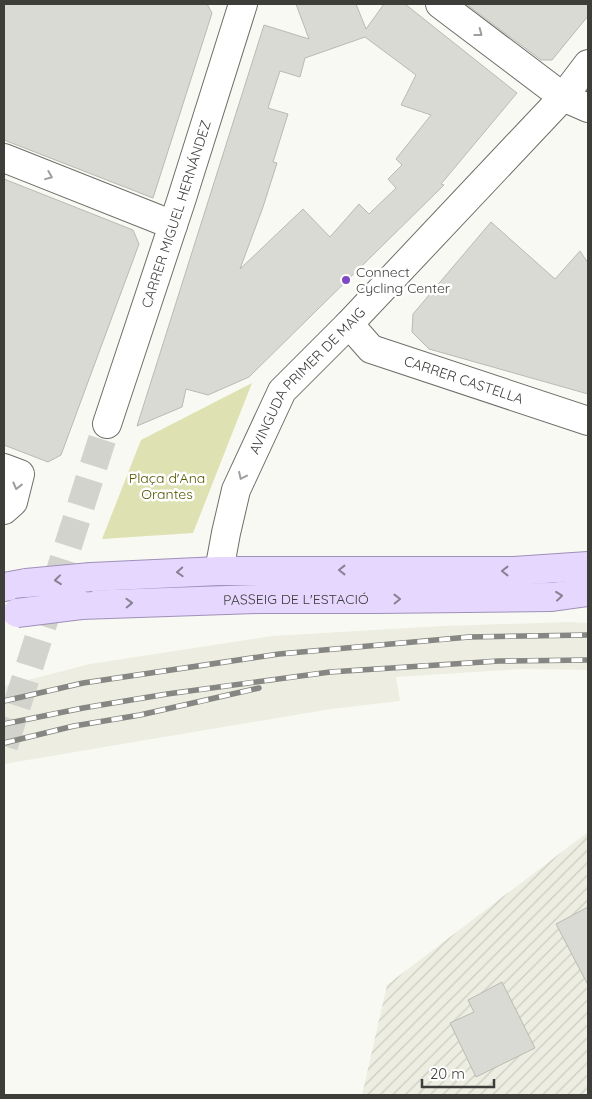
<svg xmlns="http://www.w3.org/2000/svg" width="592" height="1099" viewBox="0 0 592 1099" font-family="Quicksand,sans-serif">
  <style>
    .built { fill: #edeee1 }
    .industrial { fill: url(#industrial-furrows) }
    .park { fill: #dee2b2 }
    .building { fill: #dadad4; stroke: #b9bab4; fill-rule: evenodd }
    .lines { fill: none; stroke-linecap: round; stroke-linejoin: round }
    .minor-tunnel { stroke: #d3d3ce; stroke-width: 28; stroke-dasharray: 28 14; stroke-linecap: butt }
    .minor-casing { stroke: #6e6f69; stroke-width: 30 }
    .major-casing { stroke: #9e90b9; stroke-width: 30 }
    .minor { stroke: #fff; stroke-width: 28 }
    .major { stroke: #e5d7fe; stroke-width: 28 }
    .rail-casing { stroke: #868682; stroke-width: 5.5 }
    .rail { stroke: #fff; stroke-width: 4; stroke-dasharray: 11; stroke-linecap: butt }
    .major-bridge-casing { stroke: #9e90b9; stroke-width: 30; stroke-linecap: butt }
    .major-bridge { stroke: #e5d7fe; stroke-width: 28 }
    .oneway { stroke: #9e9e9c }
    .oneway2 { stroke: #898292 }
    .poi-dot { fill: #7c4ac2; stroke: #fff; stroke-width: 2 }
    .labels { text-anchor: middle; stroke-width: 5; stroke-linejoin: round; paint-order: stroke }
    .street-label { font-size: 14px; fill: #3d3d3a; stroke: #fff }
    .poi-label { font-size: 14px; fill: #3d3d3a; stroke: #fff; text-anchor: start }
    .park-label { font-size: 14px; fill: #555701; stroke: #fff }
  </style>
  <defs>
    <pattern id="industrial-furrows" width="10" height="10" patternUnits="userSpaceOnUse" patternTransform="scale(1.25)"><rect width="10" height="10" fill="#edeee1"/><path d="M-1 1l2-2M0 10L10 0M9 11l2-2" fill="none" stroke="#cccdc2"/></pattern>
  </defs>
  <rect width="100%" height="100%" fill="#f9f9f3"/>
  <path class="built" d="M569,622L588,623V670L520,669L396,677L400,701L331,709L4,764V686L90,664L272,636L442,626Z"/>
  <path class="industrial" d="M588,832V1095H362L387,985Z"/>
  <path class="park" d="M252,383L193,533L102,539L141,440Z"/>
  <path class="building" d="M4,4H207L212,13L153,198L4,140Z
    M296,4H356L366,29L384,4H405L517,93L441,184L444,185L249,377L208,395L186,389L182,407L137,426L264,25L309,39ZM365,37L416,75L401,105L431,115L396,159L402,165L388,179L396,188L369,214L359,204L330,237L303,209L240,269L263,207L277,163L273,162L288,114L268,108L280,71L300,77L305,58Z
    M466,4H588V16L552,60H541Z
    M4,179L133,230L139,244L61,455L48,462L4,445Z
    M491,222L555,279L580,251L588,263V394L429,349L412,332L413,314Z
    M588,907V985L556,924Z
    M502,982L535,1048L476,1077L450,1023L474,1012L468,1000Z"/>
  <g class="lines">
    <path class="minor-tunnel" d="M4,746L107,424"/>
    <defs>
      <g id="minor">
        <path d="M440,4L563,97L588,108"/>
        <path d="M4,158L173,225"/>
        <path id="s1" d="M349,324L371,349L588,421"/>
        <path id="s2" d="M107,424L181,201L243,4"/>
        <path d="M4,468L20,474L13,502L4,510"/>
        <path id="s3" d="M219,571L226,533L236,490L282,391L349,324L563,97L588,64"/>
      </g>
      <g id="major">
        <path d="M91,577L219,571H514L588,566"/>
        <path d="M4,587L26,583"/>
        <path id="s4" d="M81,605L258,599H377L552,597L588,592"/>
      </g>
    </defs>
    <use href="#minor" class="minor-casing"/>
    <use href="#major" class="major-casing"/>
    <use href="#minor" class="minor"/>
    <use href="#major" class="major"/>
    <defs>
      <path id="rail" d="M4,701L83,683L279,654L469,637L588,635
        M4,724L83,708L167,694L330,672L499,661L588,660
        M4,743L74,726L140,715L259,688"/>
    </defs>
    <use href="#rail" class="rail-casing"/>
    <use href="#rail" class="rail"/>
    <defs>
      <path id="major-bridge" d="M26,583L91,577
        M17,613L81,605"/>
    </defs>
    <use href="#major-bridge" class="major-bridge-casing"/>
    <use href="#major-bridge" class="major-bridge"/>
  </g>
  <defs><path id="oneway-chevron" d="M-2-3.5L2.5 0L-2 3.5" fill="none" stroke-width="1.6" stroke-linecap="round" stroke-linejoin="round" transform="scale(1.25)"/></defs>
  <g class="oneway">
    <use href="#oneway-chevron" transform="translate(479 33) rotate(37)"/>
    <use href="#oneway-chevron" transform="translate(49 176) rotate(22)"/>
    <use href="#oneway-chevron" transform="translate(242 476) rotate(115)"/>
    <use href="#oneway-chevron" transform="translate(17 486) rotate(104)"/>
  </g>
  <g class="oneway2">
    <use href="#oneway-chevron" transform="translate(342 570) rotate(180)"/>
    <use href="#oneway-chevron" transform="translate(505 571) rotate(-180)"/>
    <use href="#oneway-chevron" transform="translate(180 572) rotate(177)"/>
    <use href="#oneway-chevron" transform="translate(58 580) rotate(174)"/>
    <use href="#oneway-chevron" transform="translate(559 596) rotate(-6)"/>
    <use href="#oneway-chevron" transform="translate(397 599) rotate(-1)"/>
    <use href="#oneway-chevron" transform="translate(129 603) rotate(-2)"/>
  </g>
  <circle class="poi-dot" cx="346" cy="280" r="5"/>
  <g class="labels">
    <g class="street-label">
      <text dy="5" stroke="none"><textPath href="#s2" startOffset="221">CARRER MIGUEL HERNÁNDEZ</textPath></text>
      <text dy="5" stroke="none"><textPath href="#s1" startOffset="131">CARRER CASTELLA</textPath></text>
      <text dy="5" stroke="none"><textPath href="#s3" startOffset="215">AVINGUDA PRIMER DE MAIG</textPath></text>
      <text dy="5" stroke="none"><textPath href="#s4" startOffset="215">PASSEIG DE L'ESTACIÓ</textPath></text>
    </g>
    <g class="poi-label">
      <text x="356" y="277">Connect<tspan x="356" dy="16">Cycling Center</tspan></text>
    </g>
    <g class="park-label">
      <text x="167" y="483">Plaça d'Ana<tspan x="167" dy="16">Orantes</tspan></text>
    </g>
  </g>
  <rect width="592" height="1099" fill="none" stroke="#3d3d3a" stroke-width="10"/>
  <path d="M422 1079v8h72v-8" fill="none" stroke="#3d3d3a" stroke-width="2.5"/>
  <text x="430" y="1079" font-size="15" fill="#3d3d3a" stroke="#ffffff" stroke-width="4" paint-order="stroke">20 m</text>
</svg>
